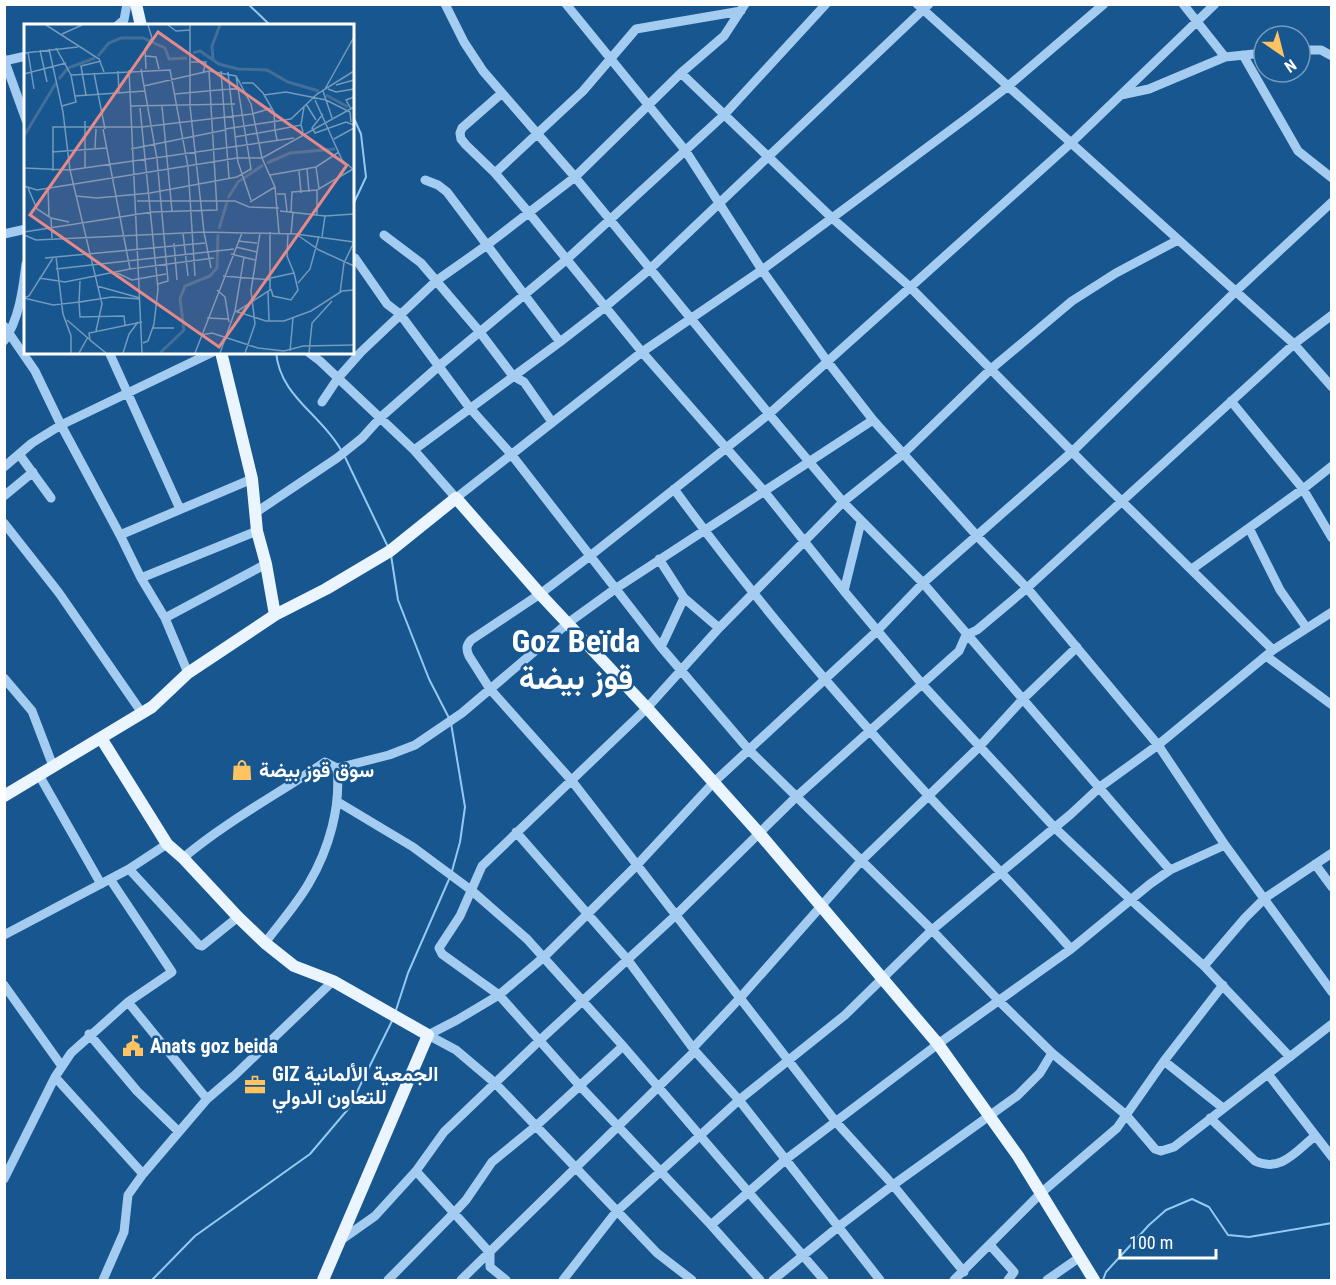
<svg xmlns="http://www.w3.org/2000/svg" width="1336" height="1285" viewBox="0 0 1336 1285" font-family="'Roboto Condensed',Vazirmatn,sans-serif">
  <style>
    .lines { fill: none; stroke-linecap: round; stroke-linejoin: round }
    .stream { stroke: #95c9f2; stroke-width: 2 }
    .minor { stroke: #a3ccf0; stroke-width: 9 }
    .major { stroke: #ebf5ff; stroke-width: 12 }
    .labels { text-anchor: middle; stroke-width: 5; stroke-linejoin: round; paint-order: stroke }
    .poi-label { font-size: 20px; font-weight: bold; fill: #fff; stroke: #17568f; text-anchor: start }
    .town-label { font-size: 32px; font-weight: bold; fill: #fff; stroke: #17568f }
    .inset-river { fill: none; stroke: #426f98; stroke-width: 3 }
    .inset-road { fill: none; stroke: #749abc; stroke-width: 1.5 }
    .view { fill: #e88989; fill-opacity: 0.15; stroke: #e88989; stroke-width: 3 }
    .inset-edge { fill: none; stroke: #fff; stroke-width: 3 }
  </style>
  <rect width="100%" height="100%" fill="#17568f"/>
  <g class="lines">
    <path class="stream" d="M248,4L271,26
      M352,114L361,134L366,177L352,207
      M276,352C280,397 321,414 341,450
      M344,455L388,547
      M391,555L398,600L429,679L449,718
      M451,723L465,807L460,842L452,871
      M396,1010L408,973L450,877
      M152,1280L195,1236L310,1154L349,1108L392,1021
      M1103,1280L1106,1272L1149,1225L1166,1210L1192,1199L1209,1207L1228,1235L1249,1237L1332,1223"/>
    <path class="minor" d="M445,4L464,42L483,71L575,177L769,414L843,502L923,583L1170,870
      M566,4L685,150L762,270L827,361L873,420L978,537L1027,588L1158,745L1225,845L1332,992
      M917,4L1294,344L1332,387
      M1183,4L1225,57L1264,53
      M117,26L124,20L127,4
      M1300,50H1321L1332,56
      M1243,55L1298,151L1332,178
      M4,59L26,120
      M4,61L26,56
      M681,73L724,36L745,4
      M502,93L462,128L460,133L461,139L466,145L495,173L529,213L642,352L764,491L844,591L922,684L1055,828L1131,900L1204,966L1290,1057
      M1121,95L1149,89L1225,57
      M495,173L583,91L636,29L741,11
      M425,180L438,185L447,192L560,342
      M4,234L26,229
      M384,235L421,263L479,331L513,376L524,382L552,422
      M355,258L387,304L400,314L469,407L511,454L661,647L749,750L932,930L1000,1002L1052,1053L1126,1115L1155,1149L1161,1151L1174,1147L1332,1024
      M4,326L35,371L61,425L120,535L141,578L165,618L188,673
      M4,341C19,320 23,289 26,264
      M109,352L180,509
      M308,352L320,361L414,450L456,498L642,352L762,270L968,117L1007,87L1104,4
      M1231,401L1303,489L1332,538
      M322,402L338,378L361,352L436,281L487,245L575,177L681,73L832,218L909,286L1091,471L1273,650
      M414,450L560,342L605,307L650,269L929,4
      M19,454L51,498
      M4,467L32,443L61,425L213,352
      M674,489C751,595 837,696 926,793C974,845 1024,895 1071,949
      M4,496L33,472
      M255,513L337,458L362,438L381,417L439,366L566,260L724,115L826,4
      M4,523L59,593L142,713
      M1249,528L1280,590L1306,627
      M120,535L252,479
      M659,559L684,598L719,628
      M1192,569L1303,489L1332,466
      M141,578L257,531
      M844,591L861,522
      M165,618L266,564
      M661,647L684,598
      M1266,656L1332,705
      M4,678L32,711L53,766
      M39,775L101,884
      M338,802L413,847L471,890L527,939L623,1046L824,1280
      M516,832L627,959L695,1051L739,1100L880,1280
      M183,858C227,821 278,794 325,762L337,768L389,755L415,745L462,713L568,623L615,589L873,420
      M1315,864L1332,887
      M129,869L199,945L202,946L238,917
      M4,935L129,869L167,844
      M265,943C280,923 297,904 309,883C329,849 341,807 337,768
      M1204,966L1245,918L1265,898L1332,853
      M4,985L61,1065
      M128,1002L207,1099
      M89,1034L137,1091L179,1132
      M428,1035L457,1020L499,995L544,957L637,865L713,783L877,631L923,583L1073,451L1235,292L1332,202
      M428,1035L456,1050L495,1083L657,1253L692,1280
      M693,1048L740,998L861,861L979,747L1023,699L1077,647
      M1164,1061L1223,1108
      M1268,1074L1332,1157
      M55,1077L143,1174
      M1210,1118L1255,1161C1281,1173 1296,1151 1315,1136
      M416,1171L454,1213L466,1200L492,1162L536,1126L623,1046
      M4,1179L55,1077L71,1053L128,1002L172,972L110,879
      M711,1225L785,1160L938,1044L1071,949L1150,884L1170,870L1225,845
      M341,1240L375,1216L416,1171L444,1132L539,1041L676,915L796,797L959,651L966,635L977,630L1027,588L1294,344L1332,315
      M990,1245L1014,1272L1008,1280
      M964,1272L893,1185L836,1122L572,781L490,689L469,656C466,649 466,646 471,640L540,594L590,556L769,414L1071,143L1215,4
      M103,1280L124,1232L128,1195L143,1174L207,1099L235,1075L333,981
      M388,1280L454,1213L490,1253V1267L506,1280
      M461,1280L695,1051
      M563,1280L616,1212L739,1100L845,1015L932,930L1071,814L1100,787L1158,745L1273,650L1332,612
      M760,1280L711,1225L580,1086L499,995L442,954L439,948L460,916L482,866L647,708L719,628L843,502L903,454L991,369L1072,301L1116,273L1178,240
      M773,1280L838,1227L893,1185L1017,1096L1040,1073L1052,1053
      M954,1280L1041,1193L1117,1128L1164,1061L1223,985
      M1047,1280L1080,1257"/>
    <path class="major" d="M136,4L141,26
      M221,352L252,479L257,531L266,564L275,615
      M101,738L167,844L183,858L238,917L265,943L294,966L333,981L428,1035L323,1280
      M4,796L152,707L188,673L275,615L326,589L390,551L456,498L540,594L647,708L759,833L938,1044L1018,1156L1094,1280"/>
  </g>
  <defs>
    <symbol id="shop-bare" viewBox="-9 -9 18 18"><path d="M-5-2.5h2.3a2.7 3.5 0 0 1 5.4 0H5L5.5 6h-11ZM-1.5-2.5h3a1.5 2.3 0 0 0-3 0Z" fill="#ffc361" stroke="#17568f" stroke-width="2.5" paint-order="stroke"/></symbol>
    <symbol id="civic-bare" viewBox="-9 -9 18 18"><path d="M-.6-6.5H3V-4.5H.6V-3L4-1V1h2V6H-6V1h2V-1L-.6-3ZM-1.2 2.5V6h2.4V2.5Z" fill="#ffc361" stroke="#17568f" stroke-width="2.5" paint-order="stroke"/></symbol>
    <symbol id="office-bare" viewBox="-9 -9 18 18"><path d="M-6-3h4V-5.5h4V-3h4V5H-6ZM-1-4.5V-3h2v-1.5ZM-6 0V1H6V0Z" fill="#ffc361" stroke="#17568f" stroke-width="2.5" paint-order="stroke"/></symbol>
  </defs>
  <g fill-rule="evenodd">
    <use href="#shop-bare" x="227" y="755" width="30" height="30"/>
    <use href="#civic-bare" x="118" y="1031" width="30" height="30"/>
    <use href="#office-bare" x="240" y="1070" width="30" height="30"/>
  </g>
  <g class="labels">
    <g class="poi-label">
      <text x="259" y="777">سوق قوز بيضة</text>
      <text x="150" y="1053">Anats goz beida</text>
      <text x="272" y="1081">GIZ الجمعية الألمانية<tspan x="272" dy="23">للتعاون الدولي</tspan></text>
    </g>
    <g class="town-label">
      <text x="576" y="652">Goz Beïda<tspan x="576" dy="37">قوز بيضة</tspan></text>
    </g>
  </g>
  <g transform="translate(24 24)">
    <rect width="330" height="330" fill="#17568f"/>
    <path class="inset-river" d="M169,29L176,27L195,40L214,45L243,46L264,58L295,67M74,32L85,19L97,14H119L141,24L145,35L163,34M189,35L188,22L196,1M35,55L44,44L71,34M302,71L324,83M0,112L32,59M243,139L266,129L311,125M204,174L214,158L239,141M195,205L203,178M136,329L160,306L156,275L161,262L186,252L193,244L194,210"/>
    <path class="inset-road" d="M22,1L75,35L80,48M144,1L152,7L166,6M166,1V82L180,208L272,210L330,218M38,10L58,1M32,24L47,51L52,78L38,82M25,25L39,88L46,146L78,280L72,307M16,26L23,58M4,28L10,65M0,29L54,23M122,32L132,33L135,45M167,38H182L179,49M117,45L133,135L144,257L134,260M122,45L121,25L128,14L124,1M105,46L118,329M94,47L95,70M197,47L205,154M204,48L214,138L227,176M70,49L81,105M0,50L42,39M47,51L146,46L164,143L171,252M218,59H229L239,69L250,88L251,106L277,101L279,108M312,61L330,56M301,65L330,13M304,65L312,68L330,65M299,67L308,94M151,70L216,64M62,71L57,42L77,37M240,71L262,68L302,76L326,88L327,98M51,72L121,67M291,76L318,136L330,146M282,80L292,96M106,82L211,80M138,82L148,187M116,84L134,265L130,300L124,317L119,319M327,85L322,76L330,73M299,90L288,104L291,109L322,98L330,101M277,101L280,83M79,105L106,245L190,234M201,105L267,95L293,70L330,47M211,113L251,106L253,116M310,115L330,104M71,124L72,105M107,125L201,106M28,128L83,124M292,143L295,165M0,144L46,146L270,114M61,144V97M283,145L285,168M29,147V103H118L228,90L248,84M275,147L277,169M246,151L292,143L315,128M0,162L13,166L213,134H238L227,80L212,52L185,47L120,62M24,163L25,192M4,164L13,185L27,194L28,214M293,166V191M253,170H261L263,187M52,172L73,174L126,169L213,153L227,145L212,52M113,177H211L225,183L255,184M226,178L251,163M256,187L301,192L298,213M267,188L268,168L293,166L329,145M301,192L330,190M27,194L45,198M0,208L128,188L193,186L185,47M159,209L164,252M255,209L251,163L238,134L330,83M267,210L269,188M272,210L295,226L330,242M0,211L12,216L180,208L187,244M214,217L233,219M150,219L153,256M212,223L233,228M207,230L231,236M32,233L39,290L47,312V329M21,234L181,219M32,245L210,225M91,248L108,256L142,250M199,252L247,256M15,254L41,258L106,245M247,254L270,249L263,232L264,209M56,257L55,278L88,273L116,275M274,259L286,245L295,212M73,262L116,274M247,265L249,272L267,276L274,266L270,249M193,266L201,273L205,298M244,268L245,297M316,269L320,239L330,218M0,274L29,281L55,278L56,293L100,292L101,301M0,274L5,272L29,234M211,287L242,297H260L287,287L318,267L330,266M212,288L246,266V208M183,294L204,295M43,296L65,315M129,304H150M177,311L188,309L234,324L260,327L279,322L330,321M266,327L269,294M55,329L64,313M82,329L66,316L65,309L118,298M99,329L105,310L114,298M171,329L218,209M196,329L211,287L220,233M221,329L231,300L227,267L236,209M285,329L288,299L308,277"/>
    <path class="view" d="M134,8L323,141L195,323L6,191Z"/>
    <rect width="330" height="330" class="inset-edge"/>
  </g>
  <rect width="1336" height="1285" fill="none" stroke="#ffffff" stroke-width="12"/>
  <g transform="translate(1282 54) rotate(145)"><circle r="28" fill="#17568f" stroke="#749abc" stroke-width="1.5"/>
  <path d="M0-4.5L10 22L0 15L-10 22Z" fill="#ffc361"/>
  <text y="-9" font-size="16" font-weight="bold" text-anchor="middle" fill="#ffffff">N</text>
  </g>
  <path d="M1120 1249v9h96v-9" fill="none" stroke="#ffffff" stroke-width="3"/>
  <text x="1129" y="1249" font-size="18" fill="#ffffff" stroke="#17568f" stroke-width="4.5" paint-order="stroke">100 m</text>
</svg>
